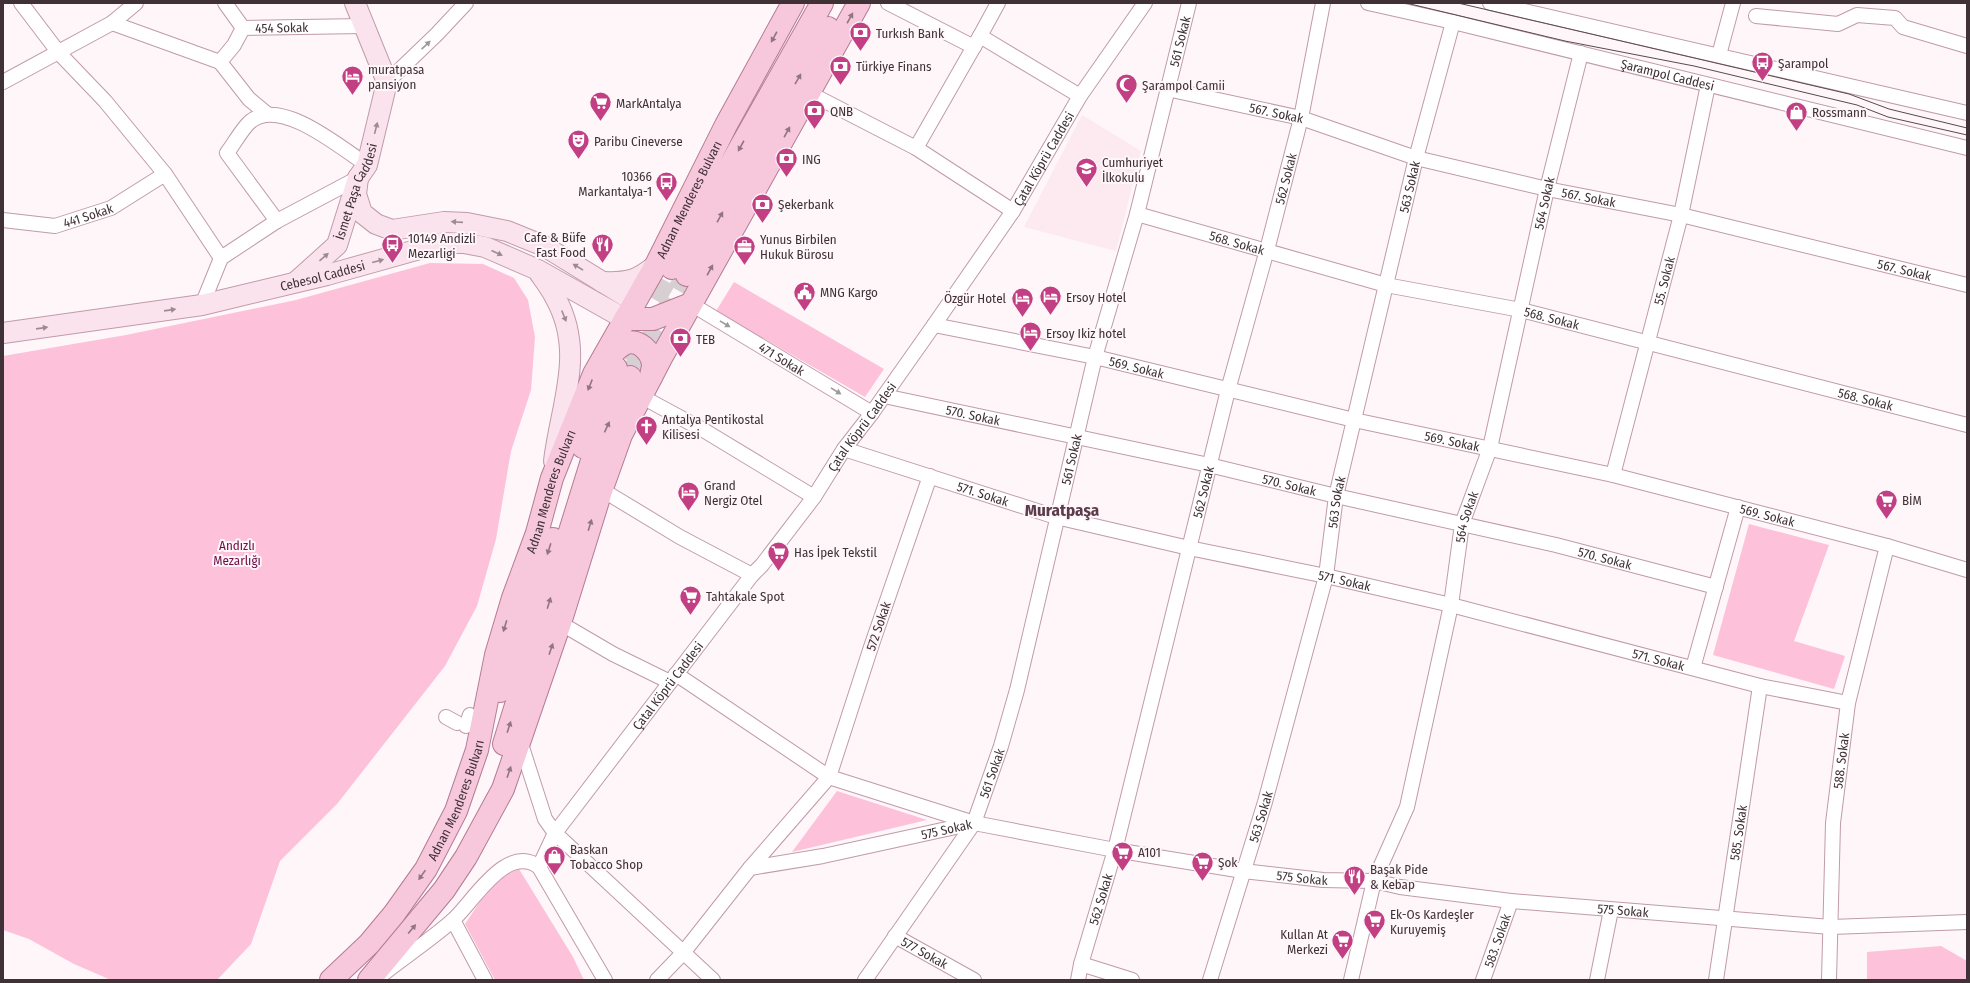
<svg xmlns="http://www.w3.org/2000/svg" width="1970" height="983" viewBox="0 0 1970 983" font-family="'Fira Sans Condensed',sans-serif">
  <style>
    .built { fill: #fdeaf1 }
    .green { fill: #fdc1da }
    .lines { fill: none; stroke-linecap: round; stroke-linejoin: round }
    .primary-tunnel { stroke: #d8cfd2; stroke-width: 22; stroke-dasharray: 22 11; stroke-linecap: butt }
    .street-casing { stroke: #c09baa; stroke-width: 16 }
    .secondary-casing { stroke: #c09baa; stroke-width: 22 }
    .primary-casing { stroke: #b47b93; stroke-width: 24 }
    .street { stroke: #fff; stroke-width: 14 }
    .secondary { stroke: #fbe3ee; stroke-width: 20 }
    .primary { stroke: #f7c8dc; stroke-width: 22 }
    .tram { stroke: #584a50; stroke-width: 1 }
    .oneway { fill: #927581 }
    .oneway2 { fill: #a0989b }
    .oneway3 { fill: #9e8a92 }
    .labels { text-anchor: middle; stroke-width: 4; stroke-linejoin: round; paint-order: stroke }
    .street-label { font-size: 13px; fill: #403137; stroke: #fef6f9 }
    .poi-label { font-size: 13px; fill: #403137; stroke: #fef6f9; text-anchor: start }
    .park-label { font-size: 13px; fill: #710d47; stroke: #fef6f9 }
    .district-label { font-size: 17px; font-weight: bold; fill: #5b3c4a; stroke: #fef6f9 }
  </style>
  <rect width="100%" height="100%" fill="#fef6f9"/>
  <path class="built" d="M1082,115L1141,151L1116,251L1024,227Z"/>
  <path class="green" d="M430,263L483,264L514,278L528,300L535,337L531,390L511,451L496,539L477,606L445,666L337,804L280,861L251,944L217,980H111L74,964L29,939L3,930V356L126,335L296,300Z
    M734,282L884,369L865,397L716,311Z
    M1749,524L1829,545L1794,641L1845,656L1834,689L1713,655Z
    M837,791L927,820L792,852Z
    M519,869L573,957L584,980H495L465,924L485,894L498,878Z
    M1941,946L1967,961V980H1867V952Z"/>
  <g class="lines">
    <path class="primary-tunnel" d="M622,357L672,268
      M630,377L687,275"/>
    <defs>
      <g id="street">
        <path d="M21,3L59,53L105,101L165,174L221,258"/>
        <path d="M225,3L243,28"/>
        <path d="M888,3L974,47"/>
        <path id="s1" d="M1368,3L1453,22L1967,148"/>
        <path d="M1490,3L1967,113"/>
        <path d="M1756,16L1838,24L1857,15L1895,18L1903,27L1967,46"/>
        <path d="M112,23L220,62L249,99L267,114"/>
        <path d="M980,36L998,3"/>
        <path d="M1719,55L1733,3"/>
        <path id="s2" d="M220,62L234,45L243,28L363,26"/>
        <path d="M3,82L112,23L136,3"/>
        <path d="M387,82L437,34L466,3"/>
        <path id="s3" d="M1167,89L1301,118L1416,158L1547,189L1681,215L1967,285"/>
        <path d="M809,93L916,148L1013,211"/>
        <path d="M916,148L980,36L1080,96"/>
        <path id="s4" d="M1137,214L1386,285L1521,310L1967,425"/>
        <path id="s5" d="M3,220L55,226L111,208L165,174"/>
        <path d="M277,221L227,153C234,144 243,127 251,121C281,97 341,148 367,165"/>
        <path id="s6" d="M691,304L872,413"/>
        <path d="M202,305L221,258L277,221L358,178"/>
        <path id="s7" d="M934,325L1095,357L1354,420L1613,475L1887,546L1967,570"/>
        <path id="s8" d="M884,396L1209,465L1336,496L1556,545L1716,587"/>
        <path d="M646,399L705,431L814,497"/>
        <path id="s9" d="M844,449L1056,517L1189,548L1326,576L1451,605L1760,686L1848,703"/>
        <path id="s10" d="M1613,475L1681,215L1708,85"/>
        <path d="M930,476L871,647L829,777L974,823"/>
        <path d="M601,491L609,494L680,537L752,575"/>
        <path d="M560,623L613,654L670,682"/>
        <path d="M1693,668L1738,507"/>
        <path d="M676,674L829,777L750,868"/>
        <path d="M446,717L457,723"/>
        <path d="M466,726L470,715"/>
        <path d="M520,741L545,819L555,833L713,980"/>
        <path id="s11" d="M539,867L555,833L752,575L762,565L814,497L844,449L872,413L934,325L1013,211L1080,96L1145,3"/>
        <path d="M453,920L485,980"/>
        <path id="s12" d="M895,936L974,980"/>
        <path d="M1081,964L1132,980"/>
        <path d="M383,974C406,956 430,940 452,921C472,904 506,842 539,867L605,980"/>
        <path id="s13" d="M657,980L683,953L750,868L823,856L974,823L1115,850L1243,871L1323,880L1374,881L1400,887L1511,901L1831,927L1967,922"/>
        <path id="s14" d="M865,980L974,823L1001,746L1017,690L1095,357L1137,214L1189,3"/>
        <path id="s15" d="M1078,980L1081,964L1115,850L1228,390L1267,250L1301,118L1323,3"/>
        <path id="s16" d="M1210,980L1265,802L1326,576L1336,496L1416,158L1453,22"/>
        <path id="s17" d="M1351,980L1374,881L1407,807L1451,605L1462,524L1490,448L1547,189L1581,53"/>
        <path id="s18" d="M1483,980L1511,901"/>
        <path d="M1597,980L1611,910"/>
        <path id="s19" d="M1716,980L1760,686"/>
        <path id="s20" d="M1829,980L1833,823L1848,703L1887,546"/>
      </g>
      <g id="secondary">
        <path d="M358,178L356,194L362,213L376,224L392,230L444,222L467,223L507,231L544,246L635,302"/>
        <path d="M540,274C545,281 551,289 555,297C586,352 561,403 554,461"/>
        <path id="s21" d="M297,281L337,245L358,178L367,165L387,82L355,3"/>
        <path d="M602,282C628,283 636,281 656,265"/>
        <path id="s22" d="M3,333L202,305L327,275L441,243H464L485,247L538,270L625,319"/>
      </g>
      <g id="primary">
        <path d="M672,268L822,3"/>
        <path d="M687,275L828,28"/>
        <path d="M625,319H653L691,304"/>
        <path d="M604,359C611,355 617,348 624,344C638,337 652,352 653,365C653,369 651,373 651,377"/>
        <path d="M583,447L616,368"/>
        <path d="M500,691L530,609L553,539"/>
        <path d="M504,744L594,454L630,377"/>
        <path id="s23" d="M331,980L369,944L394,914L426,869L456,811L477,750L496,655L513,598L537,533L552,478L594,374L656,265L726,125L793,3"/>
        <path d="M369,980L444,890L466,857L503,789L560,623L601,491L621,435L661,358L859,3"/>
      </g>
    </defs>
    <use href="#street" class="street-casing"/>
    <use href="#secondary" class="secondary-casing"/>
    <use href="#primary" class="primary-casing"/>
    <use href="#street" class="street"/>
    <use href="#secondary" class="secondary"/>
    <use href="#primary" class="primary"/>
    <path class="tram" d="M1406,3L1565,41L1694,66L1857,105L1888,117L1967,135
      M1458,3L1849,94L1889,109L1967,128"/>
  </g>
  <defs><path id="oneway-solid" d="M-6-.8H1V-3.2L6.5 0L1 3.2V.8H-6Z"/></defs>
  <g class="oneway">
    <use href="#oneway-solid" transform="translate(850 18) rotate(-61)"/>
    <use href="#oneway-solid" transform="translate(774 37) rotate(119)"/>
    <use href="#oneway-solid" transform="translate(798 79) rotate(-60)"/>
    <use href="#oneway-solid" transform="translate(787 132) rotate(-61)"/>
    <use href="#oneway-solid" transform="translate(741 146) rotate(119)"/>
    <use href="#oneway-solid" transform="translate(720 217) rotate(-61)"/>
    <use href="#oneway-solid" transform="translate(710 270) rotate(-61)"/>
    <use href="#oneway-solid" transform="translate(590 385) rotate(112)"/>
    <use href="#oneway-solid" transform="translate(607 427) rotate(-65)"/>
    <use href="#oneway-solid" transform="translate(590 525) rotate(-73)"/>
    <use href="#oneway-solid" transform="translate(549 549) rotate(108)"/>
    <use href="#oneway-solid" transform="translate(549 603) rotate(-73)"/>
    <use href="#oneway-solid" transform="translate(505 626) rotate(107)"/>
    <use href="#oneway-solid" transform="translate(551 649) rotate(-71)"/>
    <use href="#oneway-solid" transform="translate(509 727) rotate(-72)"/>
    <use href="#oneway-solid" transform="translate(509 772) rotate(-71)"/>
    <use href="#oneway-solid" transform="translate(422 875) rotate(125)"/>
    <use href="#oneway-solid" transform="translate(412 929) rotate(-50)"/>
  </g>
  <g class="oneway2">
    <use href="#oneway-solid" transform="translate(426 45) rotate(-43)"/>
    <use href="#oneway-solid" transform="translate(725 324) rotate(31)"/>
    <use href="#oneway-solid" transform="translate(836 391) rotate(32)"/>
  </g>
  <g class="oneway3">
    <use href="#oneway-solid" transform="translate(376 128) rotate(-76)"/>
    <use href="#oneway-solid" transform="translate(457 222) rotate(-176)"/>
    <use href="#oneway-solid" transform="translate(497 253) rotate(24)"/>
    <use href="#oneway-solid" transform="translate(324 257) rotate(-41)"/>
    <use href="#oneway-solid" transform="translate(378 261) rotate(-15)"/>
    <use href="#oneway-solid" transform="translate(578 267) rotate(-149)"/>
    <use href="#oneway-solid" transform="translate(170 310) rotate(-8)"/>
    <use href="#oneway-solid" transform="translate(564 316) rotate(68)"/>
    <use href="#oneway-solid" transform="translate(42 328) rotate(-8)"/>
  </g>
  <defs>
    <symbol id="bank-pin" viewBox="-11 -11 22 30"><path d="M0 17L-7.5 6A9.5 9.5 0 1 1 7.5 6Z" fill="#c33f84" stroke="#fef6f9"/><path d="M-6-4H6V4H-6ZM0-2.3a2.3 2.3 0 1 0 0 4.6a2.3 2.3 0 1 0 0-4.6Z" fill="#fff"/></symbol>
    <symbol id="bus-pin" viewBox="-11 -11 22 30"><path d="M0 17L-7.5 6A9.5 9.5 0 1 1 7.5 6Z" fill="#c33f84" stroke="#fef6f9"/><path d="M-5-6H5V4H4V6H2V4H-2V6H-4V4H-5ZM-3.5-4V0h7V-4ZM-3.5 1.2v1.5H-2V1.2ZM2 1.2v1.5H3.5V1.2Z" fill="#fff"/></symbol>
    <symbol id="hotel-pin" viewBox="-11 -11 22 30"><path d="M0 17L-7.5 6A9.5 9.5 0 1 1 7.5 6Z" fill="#c33f84" stroke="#fef6f9"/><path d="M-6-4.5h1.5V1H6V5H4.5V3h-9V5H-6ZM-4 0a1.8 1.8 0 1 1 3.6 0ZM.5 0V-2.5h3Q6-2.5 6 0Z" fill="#fff"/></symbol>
    <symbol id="mosque-pin" viewBox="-11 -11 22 30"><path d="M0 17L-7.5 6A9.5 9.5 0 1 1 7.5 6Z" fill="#c33f84" stroke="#fef6f9"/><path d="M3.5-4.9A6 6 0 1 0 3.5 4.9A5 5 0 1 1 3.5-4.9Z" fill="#fff"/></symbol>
    <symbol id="supermarket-pin" viewBox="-11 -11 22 30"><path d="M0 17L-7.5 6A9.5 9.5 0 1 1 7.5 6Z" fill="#c33f84" stroke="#fef6f9"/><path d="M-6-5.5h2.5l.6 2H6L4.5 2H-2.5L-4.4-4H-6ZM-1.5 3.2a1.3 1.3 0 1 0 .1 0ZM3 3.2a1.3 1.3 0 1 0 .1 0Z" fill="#fff"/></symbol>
    <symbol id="shop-pin" viewBox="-11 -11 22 30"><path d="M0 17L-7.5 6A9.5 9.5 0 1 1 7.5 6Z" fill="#c33f84" stroke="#fef6f9"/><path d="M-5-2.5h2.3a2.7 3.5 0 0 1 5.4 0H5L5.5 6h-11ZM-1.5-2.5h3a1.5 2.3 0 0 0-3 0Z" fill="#fff"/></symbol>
    <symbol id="theatre-pin" viewBox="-11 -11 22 30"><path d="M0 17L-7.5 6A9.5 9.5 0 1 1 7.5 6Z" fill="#c33f84" stroke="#fef6f9"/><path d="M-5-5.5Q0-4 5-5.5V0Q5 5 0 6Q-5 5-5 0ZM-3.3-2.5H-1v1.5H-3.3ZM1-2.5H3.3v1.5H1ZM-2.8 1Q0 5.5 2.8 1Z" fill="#fff"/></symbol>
    <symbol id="school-pin" viewBox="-11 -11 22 30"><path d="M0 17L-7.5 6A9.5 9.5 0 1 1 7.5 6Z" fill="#c33f84" stroke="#fef6f9"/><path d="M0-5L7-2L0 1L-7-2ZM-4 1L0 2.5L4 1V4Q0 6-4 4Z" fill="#fff"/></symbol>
    <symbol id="restaurant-pin" viewBox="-11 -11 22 30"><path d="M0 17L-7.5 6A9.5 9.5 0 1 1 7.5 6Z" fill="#c33f84" stroke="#fef6f9"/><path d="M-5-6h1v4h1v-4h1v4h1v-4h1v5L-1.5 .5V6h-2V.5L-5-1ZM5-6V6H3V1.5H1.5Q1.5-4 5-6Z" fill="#fff"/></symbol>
    <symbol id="office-pin" viewBox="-11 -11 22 30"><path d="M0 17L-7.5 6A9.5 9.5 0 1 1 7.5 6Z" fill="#c33f84" stroke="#fef6f9"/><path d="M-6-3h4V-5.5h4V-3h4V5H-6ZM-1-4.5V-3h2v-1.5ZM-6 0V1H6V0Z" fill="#fff"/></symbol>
    <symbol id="civic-pin" viewBox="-11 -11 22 30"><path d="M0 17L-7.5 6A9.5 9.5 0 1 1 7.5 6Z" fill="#c33f84" stroke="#fef6f9"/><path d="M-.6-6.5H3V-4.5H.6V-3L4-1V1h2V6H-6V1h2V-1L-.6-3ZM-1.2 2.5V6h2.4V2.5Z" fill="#fff"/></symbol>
    <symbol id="church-pin" viewBox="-11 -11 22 30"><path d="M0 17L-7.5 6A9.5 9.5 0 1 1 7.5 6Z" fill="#c33f84" stroke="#fef6f9"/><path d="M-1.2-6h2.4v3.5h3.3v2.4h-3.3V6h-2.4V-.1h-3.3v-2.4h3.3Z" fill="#fff"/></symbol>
  </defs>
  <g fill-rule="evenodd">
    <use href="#bank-pin" x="848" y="20" width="25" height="34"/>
    <use href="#bus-pin" x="1750" y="50" width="25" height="34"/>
    <use href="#bank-pin" x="828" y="54" width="25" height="34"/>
    <use href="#hotel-pin" x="340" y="64" width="25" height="34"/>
    <use href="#mosque-pin" x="1114" y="72" width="25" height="34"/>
    <use href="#supermarket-pin" x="588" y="90" width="25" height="34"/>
    <use href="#bank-pin" x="802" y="98" width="25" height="34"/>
    <use href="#shop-pin" x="1784" y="100" width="25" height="34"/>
    <use href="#theatre-pin" x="566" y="128" width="25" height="34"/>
    <use href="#bank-pin" x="774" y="146" width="25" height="34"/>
    <use href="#school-pin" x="1074" y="156" width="25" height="34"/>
    <use href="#bus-pin" x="654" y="170" width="25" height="34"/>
    <use href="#bank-pin" x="750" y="192" width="25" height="34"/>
    <use href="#restaurant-pin" x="590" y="232" width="25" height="34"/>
    <use href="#bus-pin" x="380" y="232" width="25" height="34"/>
    <use href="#office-pin" x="732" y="234" width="25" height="34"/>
    <use href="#civic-pin" x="792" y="280" width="25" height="34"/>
    <use href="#hotel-pin" x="1038" y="284" width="25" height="34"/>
    <use href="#hotel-pin" x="1010" y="286" width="25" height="34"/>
    <use href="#hotel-pin" x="1018" y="320" width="25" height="34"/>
    <use href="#bank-pin" x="668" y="326" width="25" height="34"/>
    <use href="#church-pin" x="634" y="414" width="25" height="34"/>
    <use href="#hotel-pin" x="676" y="480" width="25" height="34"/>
    <use href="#supermarket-pin" x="1874" y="488" width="25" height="34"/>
    <use href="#supermarket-pin" x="766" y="540" width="25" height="34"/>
    <use href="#supermarket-pin" x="678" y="584" width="25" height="34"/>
    <use href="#supermarket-pin" x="1110" y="840" width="25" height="34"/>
    <use href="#shop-pin" x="542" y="844" width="25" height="34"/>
    <use href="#supermarket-pin" x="1190" y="850" width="25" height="34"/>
    <use href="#restaurant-pin" x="1342" y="864" width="25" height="34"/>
    <use href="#supermarket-pin" x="1362" y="908" width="25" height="34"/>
    <use href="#supermarket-pin" x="1330" y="928" width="25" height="34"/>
  </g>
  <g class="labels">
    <g class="street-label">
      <text dy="5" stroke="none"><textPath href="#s2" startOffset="80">454 Sokak</textPath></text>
      <text dy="5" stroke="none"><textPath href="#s14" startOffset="1000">561 Sokak</textPath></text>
      <text dy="5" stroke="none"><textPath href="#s1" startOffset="308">Şarampol Caddesi</textPath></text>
      <text dy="5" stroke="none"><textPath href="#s3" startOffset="112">567. Sokak</textPath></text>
      <text dy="5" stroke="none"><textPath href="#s11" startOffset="871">Çatal Köprü Caddesi</textPath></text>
      <text dy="5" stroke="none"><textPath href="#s15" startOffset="828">562 Sokak</textPath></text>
      <text dy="5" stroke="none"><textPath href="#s16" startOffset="819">563 Sokak</textPath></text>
      <text dy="5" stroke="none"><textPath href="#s21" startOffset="111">İsmet Paşa Caddesi</textPath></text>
      <text dy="5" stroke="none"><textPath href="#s3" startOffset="436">567. Sokak</textPath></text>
      <text dy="5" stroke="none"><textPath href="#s23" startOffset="870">Adnan Menderes Bulvarı</textPath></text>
      <text dy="5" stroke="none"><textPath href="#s17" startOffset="803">564 Sokak</textPath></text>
      <text dy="5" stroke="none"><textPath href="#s5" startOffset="87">441 Sokak</textPath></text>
      <text dy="5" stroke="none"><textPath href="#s4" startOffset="104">568. Sokak</textPath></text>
      <text dy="5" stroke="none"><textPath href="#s3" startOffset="760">567. Sokak</textPath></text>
      <text dy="5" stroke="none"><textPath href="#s22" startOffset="325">Cebesol Caddesi</textPath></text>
      <text dy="5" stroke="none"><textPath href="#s10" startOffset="201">55. Sokak</textPath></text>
      <text dy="5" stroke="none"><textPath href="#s4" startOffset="428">568. Sokak</textPath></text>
      <text dy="5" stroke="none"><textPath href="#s6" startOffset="106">471 Sokak</textPath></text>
      <text dy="5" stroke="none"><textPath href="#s7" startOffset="207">569. Sokak</textPath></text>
      <text dy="5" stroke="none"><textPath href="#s4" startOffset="752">568. Sokak</textPath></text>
      <text dy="5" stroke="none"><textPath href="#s8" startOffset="91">570. Sokak</textPath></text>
      <text dy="5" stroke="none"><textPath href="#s11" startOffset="547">Çatal Köprü Caddesi</textPath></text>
      <text dy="5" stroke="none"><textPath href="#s7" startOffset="531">569. Sokak</textPath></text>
      <text dy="5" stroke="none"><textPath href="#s14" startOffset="568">561 Sokak</textPath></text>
      <text dy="5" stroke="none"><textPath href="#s8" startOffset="415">570. Sokak</textPath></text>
      <text dy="5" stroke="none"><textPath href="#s23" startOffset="546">Adnan Menderes Bulvarı</textPath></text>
      <text dy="5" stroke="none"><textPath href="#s15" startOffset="504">562 Sokak</textPath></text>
      <text dy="5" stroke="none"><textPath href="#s9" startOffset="146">571. Sokak</textPath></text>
      <text dy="5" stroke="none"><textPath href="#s16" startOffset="495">563 Sokak</textPath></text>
      <text dy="5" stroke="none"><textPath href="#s7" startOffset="855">569. Sokak</textPath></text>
      <text dy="5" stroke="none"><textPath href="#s17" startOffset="479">564 Sokak</textPath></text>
      <text dy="5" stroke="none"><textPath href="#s8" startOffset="739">570. Sokak</textPath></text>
      <text dy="5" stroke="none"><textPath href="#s9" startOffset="518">571. Sokak</textPath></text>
      <text transform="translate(878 626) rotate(-71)" y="5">572 Sokak</text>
      <text dy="5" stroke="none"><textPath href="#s9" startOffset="842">571. Sokak</textPath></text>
      <text dy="5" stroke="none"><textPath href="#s11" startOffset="223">Çatal Köprü Caddesi</textPath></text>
      <text dy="5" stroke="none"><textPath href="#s20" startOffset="220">588. Sokak</textPath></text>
      <text dy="5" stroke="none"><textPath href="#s14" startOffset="244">561 Sokak</textPath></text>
      <text dy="5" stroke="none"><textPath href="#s23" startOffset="222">Adnan Menderes Bulvarı</textPath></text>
      <text dy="5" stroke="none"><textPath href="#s16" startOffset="171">563 Sokak</textPath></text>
      <text dy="5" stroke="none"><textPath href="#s13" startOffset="346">575 Sokak</textPath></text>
      <text dy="5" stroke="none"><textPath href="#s19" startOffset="149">585. Sokak</textPath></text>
      <text dy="5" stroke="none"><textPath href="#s13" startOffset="707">575 Sokak</textPath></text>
      <text dy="5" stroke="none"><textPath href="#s15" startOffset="84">562 Sokak</textPath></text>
      <text dy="5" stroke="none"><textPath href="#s13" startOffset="1030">575 Sokak</textPath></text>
      <text dy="5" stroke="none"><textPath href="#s18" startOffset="42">583. Sokak</textPath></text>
      <text dy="5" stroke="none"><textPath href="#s12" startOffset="34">577 Sokak</textPath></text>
    </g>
    <g class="poi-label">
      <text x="876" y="38">Turkısh Bank</text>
      <text x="1778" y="68">Şarampol</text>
      <text x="856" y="71">Türkiye Finans</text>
      <text x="368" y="74">muratpasa<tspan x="368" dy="15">pansiyon</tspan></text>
      <text x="1142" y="90">Şarampol Camii</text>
      <text x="616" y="108">MarkAntalya</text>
      <text x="830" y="116">QNB</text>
      <text x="1812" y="117">Rossmann</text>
      <text x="594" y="146">Paribu Cineverse</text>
      <text x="802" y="164">ING</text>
      <text x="1102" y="167">Cumhuriyet<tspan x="1102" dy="15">İlkokulu</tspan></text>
      <text x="652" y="181" text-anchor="end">10366<tspan x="652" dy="15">Markantalya-1</tspan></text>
      <text x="778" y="209">Şekerbank</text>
      <text x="586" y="242" text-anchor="end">Cafe &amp; Büfe<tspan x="586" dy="15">Fast Food</tspan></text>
      <text x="408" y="243">10149 Andizli<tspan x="408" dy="15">Mezarligi</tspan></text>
      <text x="760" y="244">Yunus Birbilen<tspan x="760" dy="15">Hukuk Bürosu</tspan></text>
      <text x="820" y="297">MNG Kargo</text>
      <text x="1066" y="302">Ersoy Hotel</text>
      <text x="1006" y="303" text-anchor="end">Özgür Hotel</text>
      <text x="1046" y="338">Ersoy Ikiz hotel</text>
      <text x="696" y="344">TEB</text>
      <text x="662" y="424">Antalya Pentikostal<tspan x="662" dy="15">Kilisesi</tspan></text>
      <text x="704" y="490">Grand<tspan x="704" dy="15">Nergiz Otel</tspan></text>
      <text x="1902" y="505">BİM</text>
      <text x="794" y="557">Has İpek Tekstil</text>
      <text x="706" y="601">Tahtakale Spot</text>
      <text x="570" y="854">Baskan<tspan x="570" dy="15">Tobacco Shop</tspan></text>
      <text x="1138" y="857">A101</text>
      <text x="1218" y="867">Şok</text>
      <text x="1370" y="874">Başak Pide<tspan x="1370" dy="15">&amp; Kebap</tspan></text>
      <text x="1390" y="919">Ek-Os Kardeşler<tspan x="1390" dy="15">Kuruyemiş</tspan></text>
      <text x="1328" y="939" text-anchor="end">Kullan At<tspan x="1328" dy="15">Merkezi</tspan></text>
    </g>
    <g class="park-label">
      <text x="237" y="550">Andızlı<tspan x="237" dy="15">Mezarlığı</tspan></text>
    </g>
    <g class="district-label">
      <text x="1062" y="516">Muratpaşa</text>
    </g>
  </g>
  <rect width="1970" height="983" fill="none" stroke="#403137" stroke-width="8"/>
</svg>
